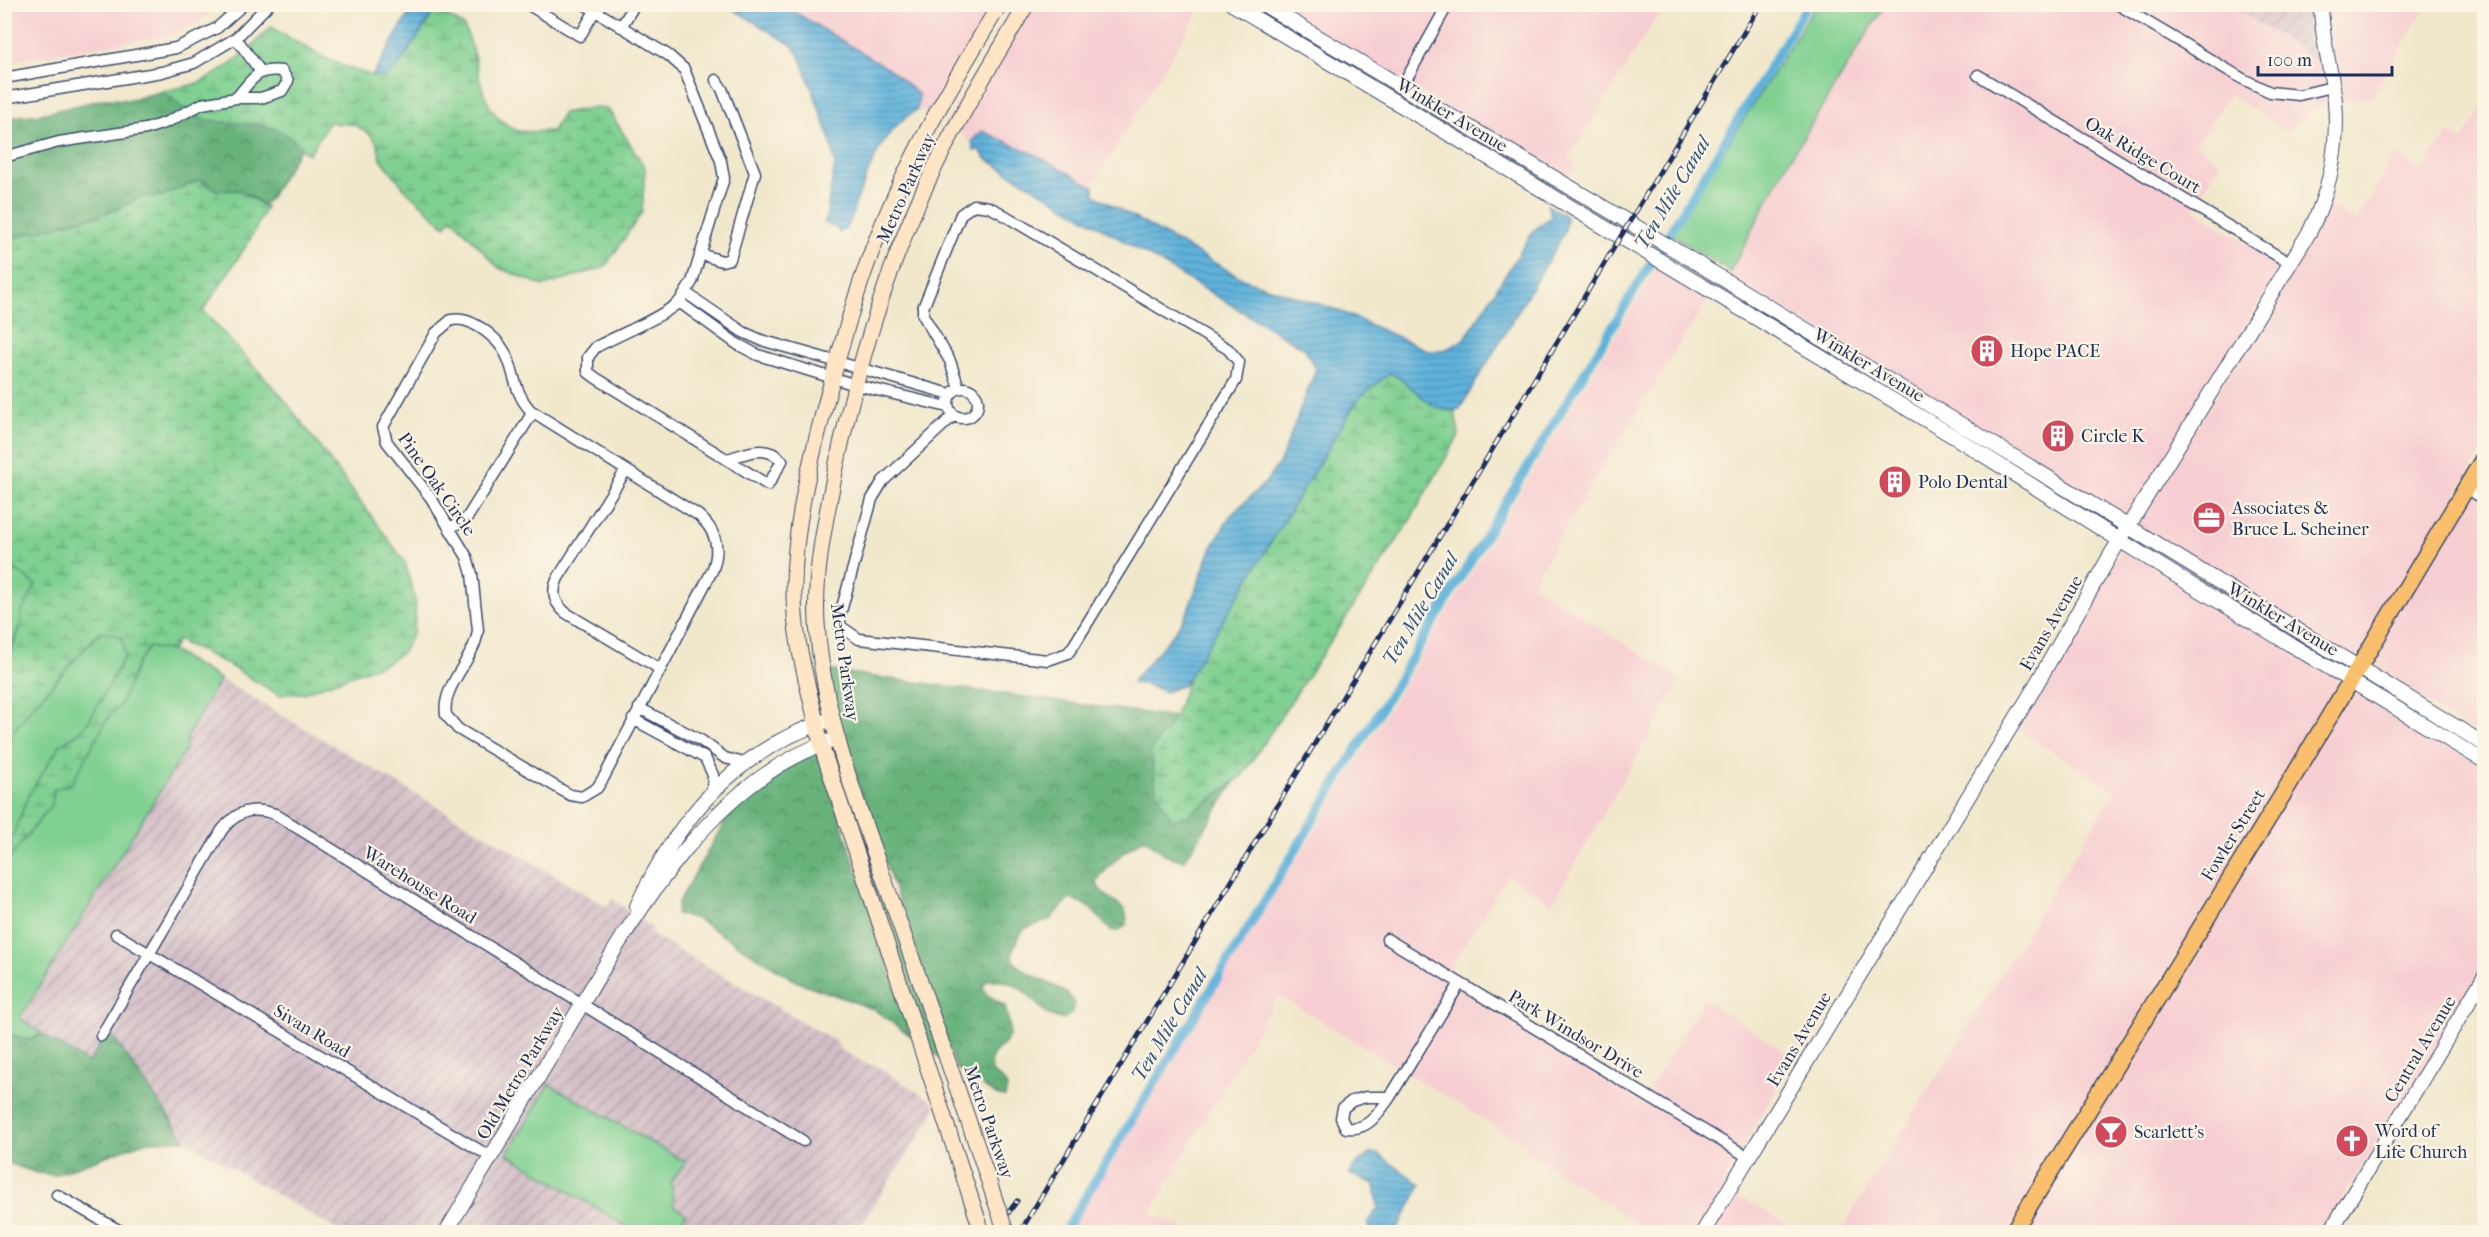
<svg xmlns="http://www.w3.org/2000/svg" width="2489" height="1237" viewBox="0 0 2489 1237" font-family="'IM FELL French Canon',serif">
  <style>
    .built { fill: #f7cfd2 }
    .industrial { fill: url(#industrial-furrows) }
    .green { fill: #7fd091; stroke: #4d8078; stroke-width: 1.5 }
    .forest { fill: url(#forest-crowns); stroke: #41706c; stroke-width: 1.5 }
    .wetland { fill: url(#wetland-marsh); stroke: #4d8078; stroke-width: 1.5 }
    .water { fill: url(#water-rules); stroke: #3d709c; stroke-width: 1.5 }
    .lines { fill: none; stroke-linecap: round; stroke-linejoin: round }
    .canal { stroke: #5fb2db; stroke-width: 9 }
    .minor-casing { stroke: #3b4b6e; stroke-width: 13 }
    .tertiary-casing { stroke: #3b4b6e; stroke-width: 16 }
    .secondary-casing { stroke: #3b4b6e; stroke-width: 17 }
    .primary-casing { stroke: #3b4b6e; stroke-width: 19 }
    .minor { stroke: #fff; stroke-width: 10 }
    .tertiary { stroke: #fff; stroke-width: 14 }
    .secondary { stroke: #fde5c5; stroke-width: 15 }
    .primary { stroke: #f9bf6d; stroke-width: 16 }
    .rail-casing { stroke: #1b2f5e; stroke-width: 5 }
    .rail { stroke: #fcf5e5; stroke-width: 3; stroke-dasharray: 9; stroke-linecap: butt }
    .secondary-bridge-casing { stroke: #3b4b6e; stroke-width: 17; stroke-linecap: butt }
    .secondary-bridge { stroke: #fde5c5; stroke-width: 15 }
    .labels { text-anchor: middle; stroke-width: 4.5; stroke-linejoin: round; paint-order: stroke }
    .street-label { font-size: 18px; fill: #1b2f5e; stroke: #fcf5e5 }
    .poi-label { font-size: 18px; fill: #1b2f5e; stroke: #fcf5e5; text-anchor: start }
    .water-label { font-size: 20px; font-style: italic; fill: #2f5684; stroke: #fcf5e5 }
  </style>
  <defs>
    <pattern id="industrial-furrows" width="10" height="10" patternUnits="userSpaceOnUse" patternTransform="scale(1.5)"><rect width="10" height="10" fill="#d2bdc6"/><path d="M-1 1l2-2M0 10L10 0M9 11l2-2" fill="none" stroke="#aa9aa4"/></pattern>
    <pattern id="forest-crowns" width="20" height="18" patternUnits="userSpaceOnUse" patternTransform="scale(1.5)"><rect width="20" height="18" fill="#67b27b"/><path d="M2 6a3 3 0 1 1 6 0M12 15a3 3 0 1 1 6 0" fill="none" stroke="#549168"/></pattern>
    <pattern id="wetland-marsh" width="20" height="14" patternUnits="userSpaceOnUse" patternTransform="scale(1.5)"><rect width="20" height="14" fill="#7fd091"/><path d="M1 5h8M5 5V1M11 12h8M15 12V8" fill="none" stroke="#67a97a"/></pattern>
    <pattern id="water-rules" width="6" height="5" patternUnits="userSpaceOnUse" patternTransform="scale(1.5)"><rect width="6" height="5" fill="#5fb2db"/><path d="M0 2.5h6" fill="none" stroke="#4e91b5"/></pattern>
  </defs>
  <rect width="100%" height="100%" fill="#fcf5e5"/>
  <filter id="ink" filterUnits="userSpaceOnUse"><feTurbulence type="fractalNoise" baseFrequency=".0167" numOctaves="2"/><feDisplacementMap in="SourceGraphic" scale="12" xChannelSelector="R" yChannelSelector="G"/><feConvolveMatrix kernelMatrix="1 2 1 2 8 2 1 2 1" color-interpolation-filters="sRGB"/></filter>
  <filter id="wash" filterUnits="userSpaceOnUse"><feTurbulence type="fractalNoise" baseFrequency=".008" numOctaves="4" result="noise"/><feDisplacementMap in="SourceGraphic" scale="24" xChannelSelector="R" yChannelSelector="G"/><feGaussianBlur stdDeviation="1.35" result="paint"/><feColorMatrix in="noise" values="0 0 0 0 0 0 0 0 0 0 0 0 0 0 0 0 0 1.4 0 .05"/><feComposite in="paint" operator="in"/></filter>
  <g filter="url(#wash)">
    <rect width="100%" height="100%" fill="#f1e8cc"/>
    <path class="built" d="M5,4H220V5L196,24L169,35L5,62Z
      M783,5H1001L935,118L917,107L919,95L891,70Z
      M1013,5H1022L950,128L945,125Z
      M1033,5H1203L1092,186L1034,154L983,131L972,142L958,133Z
      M1273,5H1665L1569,157L1575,165L1566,179Z
      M1885,5H2230L2321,63L2310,7V5H2316L2330,104L2318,106L2287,132L2230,94L2196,144L2220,162L2194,209L2281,267L2128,521L1727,275L1785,167Z
      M2326,5H2427L2371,97L2340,102Z
      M2484,102V448L2356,661L2136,526L2308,245L2327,204L2357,222L2394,155L2422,170L2449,133L2463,140Z
      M1658,265L1711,297L1681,341L1531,584L1681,680L1552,904L1508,875L1444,978L1644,1098L1704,1000L1795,1057L1721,1186L1724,1188L1698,1232H1650L1524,1149L1526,1145L1278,995L1150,1213L1193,1232H1062L1098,1180L1183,1036L1303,850Z
      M2484,466V738L2364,665Z
      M2130,535L2351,669L2349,673L2127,539Z
      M2122,548L2343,682L2008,1232H1840L2115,791L2015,728Z
      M2351,687L2484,767V968L2423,1070L2320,1232H2019Z
      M1732,1193L1803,1232H1709Z"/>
    <path class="industrial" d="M2230,5H2310L2322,63L2317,60Z
      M220,679L608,907L612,899L630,912L622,928L641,919L653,928L651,934L837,1042L839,1049L868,1065H875L933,1102L935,1108L933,1115L856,1232H340L183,1139L168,1118L21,1020L186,744L187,736Z"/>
    <path class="green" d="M1816,5H1885L1785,167L1730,272L1671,234Z
      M14,569L36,584C21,612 16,640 5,669V580Z
      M101,631L122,637L125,656L89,721L77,734L60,745L54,788L71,784L109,716L120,705L138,662L149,647L172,651L220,679L187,736L186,749L20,1018L42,1034L30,1040L5,1033L4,743L31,708Z
      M549,1084L686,1162L671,1182L674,1206L686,1214L675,1232H636L507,1154Z"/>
    <path class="forest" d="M163,91L200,118L266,126L286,131L301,147L268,201L263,204L239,190L218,191L200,180L161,196L138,198L117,210L5,240L4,118L41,114L104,99L130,100Z
      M825,670L1174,717L1187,816L1236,780L1184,861L1166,855L1145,839C1125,848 1109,865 1096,882C1102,902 1131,900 1126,925L1118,931L1110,930C1099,917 1087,901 1069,899L1049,920L1024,929C1020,936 1012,946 1012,955C1014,972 1054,983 1066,993C1069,995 1072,1000 1075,1003L1071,1014L1063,1019C1030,1015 1036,979 987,980L983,987L987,995L1005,1006C1007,1015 1011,1027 1009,1035C1003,1054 988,1044 992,1073L1002,1079L1007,1087L1005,1097L996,1095L956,1068L842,737Z
      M834,745L942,1060L926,1047L827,748Z
      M818,751L911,1036L873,1009L796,981L697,919L676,914L678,903L736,802L775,772Z
      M109,1031L185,1140L147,1141L54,1175L37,1173L5,1162L4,1033L30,1040L42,1034L88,1063Z"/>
    <path class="wetland" d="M438,6L443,14L463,25C482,59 473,100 507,125C511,127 515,131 519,131C530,133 542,131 552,131L563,113L595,107L608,109L645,168L642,212L605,267L544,286L499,268L452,218L445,226L405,189L381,159L377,143L370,134L353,124H337L330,121L309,154L300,149L301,147C267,112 241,130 201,118C187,114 174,101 163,91C175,88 189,87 200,82C228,70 251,48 271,27C302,46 350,75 386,77L400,64Z
      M200,180L218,191L239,190L266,207L250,240L203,311L284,399L346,482L405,562L416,603L414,631L403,652L388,662L303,693L279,695L223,662L177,640L172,651L149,647L138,662L120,705L109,716L71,784L54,789L52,804L8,860L7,851L28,796L60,745L77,734L89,721L125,656L122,637L101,631L31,708L5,743V669L18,634L22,611L36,585L15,569L5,580V240L117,210L138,198L161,196Z
      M1390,373C1413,382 1427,412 1455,411L1459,435L1409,522L1242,776L1187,816L1172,820L1156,790L1151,750L1173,720L1191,672L1358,399Z"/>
    <path class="water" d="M414,5H438L400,64L386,77L372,76Z
      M726,5H783L891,70L919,95L917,110C883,128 870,168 856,202C851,215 853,225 839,233L836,228L825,223L835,163L830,138L801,59L792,45Z
      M982,131L1034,154L1094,187V195L1245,280L1337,310L1429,351C1445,351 1454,347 1466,337L1534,230L1552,216L1547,205L1566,216L1565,232L1459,410C1430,416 1413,382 1390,373L1358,399L1184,685L1165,692L1145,684L1131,683L1175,632L1187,613L1211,549L1230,516L1265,483L1280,462L1316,369L1305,349L1006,171L985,158L980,150L974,151L972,141Z
      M1369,1154H1378L1421,1185L1396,1232H1370L1368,1223L1378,1208L1375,1184L1349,1174L1354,1166Z"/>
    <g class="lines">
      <path class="canal" d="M1064,1232L1808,4"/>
    </g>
  </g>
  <g filter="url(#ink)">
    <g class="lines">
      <defs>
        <path id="minor" d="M527,4L580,36L599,4
          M584,4L668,55L684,69L721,161L724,178L692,282C688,288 684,296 679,302C661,318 618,335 596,347L588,357V372L596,378L768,485L782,461C766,443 746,454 727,459
          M2117,4L2243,79L2270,92L2299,95L2332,87
          M621,27L635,4
          M236,38L261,72
          M1978,75L2291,264
          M4,78L176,48L217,28L244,4
          M1402,87L1448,4
          M4,98L162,72L194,63L236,38L269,4
          M4,157L59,142L146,129L167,122L202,104L236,98H261L282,91L288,81L282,71C255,68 253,79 236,98
          M700,254L722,261L730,259L755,173L722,89L716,80
          M686,293L743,332L761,340L950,394
          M679,302L737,344L758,355L856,385L948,407
          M451,320C463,318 471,322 481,328C522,355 505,382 530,410L698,515C716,530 721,549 712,571L604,777L597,788L582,797L570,795L458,729L446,715C441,685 475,660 478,630L472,574L467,557L431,498L387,442L383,427L436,333Z
          M948 403a15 15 0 1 1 30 0a15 15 0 1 1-30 0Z
          M953,416L883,481L872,499L840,615V626L859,639L1048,660L1068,653L1074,645L1236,380L1239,362L1228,349L999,212L989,207L974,205L961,214L923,308V315L950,361L959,388
          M626,470L558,578C551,592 554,603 566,613L660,669
          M2466,488L2484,499
          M450,528L467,518L533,412
          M639,708L702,741L725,758L744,763
          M633,719L705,758L713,775L712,790
          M116,934L491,1157
          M1387,939L1748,1157
          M101,1036L222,830C237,811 252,806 275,814L803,1141
          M1366,1097H1390C1378,1114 1368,1131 1346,1128L1341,1118L1343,1108L1352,1101Z
          M1390,1097L1460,983
          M57,1195L122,1232
          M1122,1232H1124"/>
        <path id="tertiary" d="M1232,4L1956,438L2185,581L2484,761
          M1263,4L1692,260L2484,744
          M637,906C678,817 737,749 832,719
          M446,1232C484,1169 522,1105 560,1041C626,931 703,784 831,741
          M1703,1232L2029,697L2110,556L2310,231C2330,190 2339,147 2335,101C2331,68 2321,37 2321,4
          M2330,1232L2484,977"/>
        <path id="secondary" d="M995,1200C961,1097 925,995 889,893C858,806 823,717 817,623C814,572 825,523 835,472C855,376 882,283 922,194C952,128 990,66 1027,4
          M982,1232L821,745C811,693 794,646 794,593C793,531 809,466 825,406C841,347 856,289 879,233C911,152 955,79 1000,4"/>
        <path id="primary" d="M2013,1232L2280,799L2484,458"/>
      </defs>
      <use href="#minor" class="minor-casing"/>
      <use href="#tertiary" class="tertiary-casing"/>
      <use href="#secondary" class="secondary-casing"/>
      <use href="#primary" class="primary-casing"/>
      <use href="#minor" class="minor"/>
      <use href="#tertiary" class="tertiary"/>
      <use href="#secondary" class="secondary"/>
      <use href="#primary" class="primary"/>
      <defs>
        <path id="rail" d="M755,1231L757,1232
          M994,1232L1017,1201
          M1020,1232L1761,4"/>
      </defs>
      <use href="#rail" class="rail-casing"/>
      <use href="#rail" class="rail"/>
      <defs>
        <path id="secondary-bridge" d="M995,1200L1006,1232"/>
      </defs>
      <use href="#secondary-bridge" class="secondary-bridge-casing"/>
      <use href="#secondary-bridge" class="secondary-bridge"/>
    </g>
  </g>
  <defs>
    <symbol id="building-disc" viewBox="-11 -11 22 22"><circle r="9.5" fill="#d1495b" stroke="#fcf5e5"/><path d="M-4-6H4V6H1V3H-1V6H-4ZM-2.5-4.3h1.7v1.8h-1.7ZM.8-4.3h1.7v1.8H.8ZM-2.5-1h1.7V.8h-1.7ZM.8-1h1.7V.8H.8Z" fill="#fff"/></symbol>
    <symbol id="office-disc" viewBox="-11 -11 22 22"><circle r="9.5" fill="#d1495b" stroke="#fcf5e5"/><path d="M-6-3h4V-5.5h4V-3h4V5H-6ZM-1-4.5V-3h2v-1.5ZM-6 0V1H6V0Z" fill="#fff"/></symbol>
    <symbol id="bar-disc" viewBox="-11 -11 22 22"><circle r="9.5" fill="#d1495b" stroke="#fcf5e5"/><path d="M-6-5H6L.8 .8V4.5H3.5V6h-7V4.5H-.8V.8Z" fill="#fff"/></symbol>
    <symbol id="church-disc" viewBox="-11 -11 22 22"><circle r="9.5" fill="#d1495b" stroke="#fcf5e5"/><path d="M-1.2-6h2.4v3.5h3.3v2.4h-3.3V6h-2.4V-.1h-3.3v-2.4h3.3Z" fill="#fff"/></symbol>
  </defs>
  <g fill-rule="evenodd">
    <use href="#building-disc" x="1968" y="332" width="38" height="38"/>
    <use href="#building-disc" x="2039" y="417" width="38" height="38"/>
    <use href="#building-disc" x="1876" y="463" width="38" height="38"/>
    <use href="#office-disc" x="2190" y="499" width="38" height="38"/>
    <use href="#bar-disc" x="2092" y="1113" width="38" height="38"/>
    <use href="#church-disc" x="2333" y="1122" width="38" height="38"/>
  </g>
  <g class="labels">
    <g class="street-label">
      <text transform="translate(1452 115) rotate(31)" y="6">Winkler Avenue</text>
      <text transform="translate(2143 155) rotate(31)" y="6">Oak Ridge Court</text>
      <text transform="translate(906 188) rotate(-66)" y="6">Metro Parkway</text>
      <text transform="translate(1869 365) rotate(31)" y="6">Winkler Avenue</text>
      <text transform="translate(437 484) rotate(55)" y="6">Pine Oak Circle</text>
      <text transform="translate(2283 619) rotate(31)" y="6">Winkler Avenue</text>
      <text transform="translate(2051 623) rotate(-60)" y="6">Evans Avenue</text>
      <text transform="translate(845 662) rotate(82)" y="6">Metro Parkway</text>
      <text transform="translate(2233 835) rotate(-58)" y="6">Fowler Street</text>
      <text transform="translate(420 885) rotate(32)" y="6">Warehouse Road</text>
      <text transform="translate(312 1031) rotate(31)" y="6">Sivan Road</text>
      <text transform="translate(1576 1034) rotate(31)" y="6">Park Windsor Drive</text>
      <text transform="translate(1799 1039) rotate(-59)" y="6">Evans Avenue</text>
      <text transform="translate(2420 1049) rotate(-59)" y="6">Central Avenue</text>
      <text transform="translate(520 1073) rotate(-59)" y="6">Old Metro Parkway</text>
      <text transform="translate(989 1122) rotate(71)" y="6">Metro Parkway</text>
    </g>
    <g class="poi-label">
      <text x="2010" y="357">Hope PACE</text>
      <text x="2081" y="442">Circle K</text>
      <text x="1918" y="488">Polo Dental</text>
      <text x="2232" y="514">Associates &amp;<tspan x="2232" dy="21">Bruce L. Scheiner</tspan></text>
      <text x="2375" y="1137">Word of<tspan x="2375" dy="21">Life Church</tspan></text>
      <text x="2134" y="1138">Scarlett's</text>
    </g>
    <g class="water-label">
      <text transform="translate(1672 193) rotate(-59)" y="7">Ten Mile Canal</text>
      <text transform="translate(1420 609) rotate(-59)" y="7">Ten Mile Canal</text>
      <text transform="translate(1169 1025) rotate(-59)" y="7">Ten Mile Canal</text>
    </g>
  </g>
  <rect width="2489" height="1237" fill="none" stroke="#fcf5e5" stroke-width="24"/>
  <path d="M2258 66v9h134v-9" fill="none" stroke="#1b2f5e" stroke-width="3"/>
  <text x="2267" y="66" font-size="18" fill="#1b2f5e" stroke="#fcf5e5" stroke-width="4.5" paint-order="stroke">100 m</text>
</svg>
